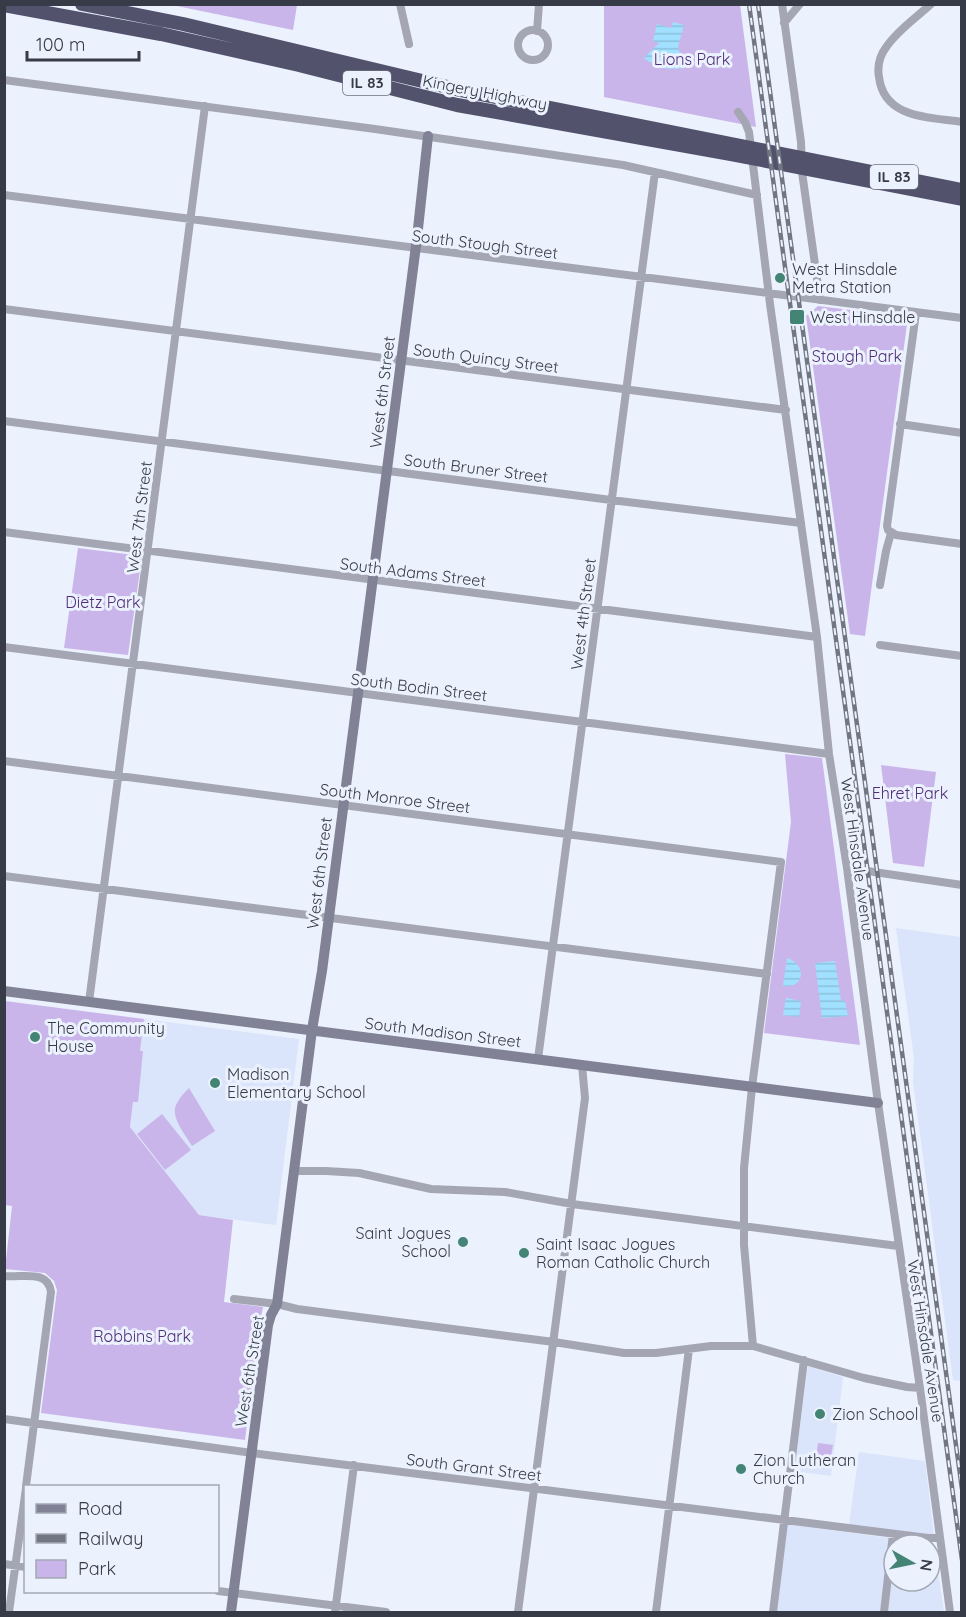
<svg xmlns="http://www.w3.org/2000/svg" width="966" height="1617" viewBox="0 0 966 1617" font-family="Quicksand,sans-serif">
  <style>
    .built { fill: #dae4fa }
    .green { fill: #cab5ea }
    .water { fill: url(#water-rules) }
    .lines { fill: none; stroke-linecap: round; stroke-linejoin: round }
    .street { stroke: #a5a6b4; stroke-width: 8 }
    .secondary { stroke: #818295; stroke-width: 10 }
    .highway { stroke: #52526d; stroke-width: 14 }
    .rail-casing { stroke: #717682; stroke-width: 4.5 }
    .rail { stroke: #ebf1fd; stroke-width: 2; stroke-dasharray: 7; stroke-linecap: butt }
    .poi-dot { fill: #438474; stroke: #ebf1fd; stroke-width: 2 }
    .labels { text-anchor: middle; stroke-width: 6; stroke-linejoin: round; paint-order: stroke }
    .shield { fill: #ebf1fd; stroke: #6c727e; stroke-width: 1.5 }
    .shield-label { font-size: 15px; font-weight: bold; fill: #363b47 }
    .park-label { font-size: 16px; fill: #502c78; stroke: #ebf1fd }
    .street-label { font-size: 16px; fill: #363b47; stroke: #ebf1fd }
    .poi-label { font-size: 16px; fill: #363b47; stroke: #ebf1fd; text-anchor: start }
  </style>
  <defs>
    <pattern id="water-rules" width="6" height="5" patternUnits="userSpaceOnUse" patternTransform="scale(1.5)"><rect width="6" height="5" fill="#a2e0ff"/><path d="M0 2.5h6" fill="none" stroke="#8cc1dc"/></pattern>
  </defs>
  <rect width="100%" height="100%" fill="#ebf1fd"/>
  <path class="built" d="M896,928L961,937L962,1242L960,1251L961,1381L953,1380L913,1082L914,1058Z
    M144,1019L299,1039L276,1225L199,1215L130,1127Z
    M808,1366L843,1377L831,1476L794,1471Z
    M859,1452L925,1461L934,1536L849,1525Z
    M785,1524L890,1538L880,1612H774Z
    M897,1539L934,1544L944,1612H888L894,1565V1581H930V1545H896Z"/>
  <path class="green" d="M172,5L297,4V5L293,30Z
    M604,5H740L756,127L604,97Z
    M818,306L908,317L865,636L850,634L806,316Z
    M78,548L142,556L128,655L64,648Z
    M785,754L822,758L860,1045L764,1033L791,822Z
    M881,765L936,772L924,867L893,863Z
    M5,1001L144,1019L140,1051H143L138,1102H133L130,1127L199,1215L233,1220L224,1302L263,1307L260,1323L245,1440L41,1413L57,1290L54,1281L45,1273L5,1269L12,1206L4,1205Z
    M189,1088L215,1131L192,1146C185,1134 169,1116 177,1103C180,1097 185,1092 189,1088Z
    M162,1114L191,1150L165,1170L137,1134Z
    M818,1443L833,1445L829,1469L815,1467Z"/>
  <path class="water" d="M673,22L684,25L678,47L685,68C667,70 659,69 644,58L659,43L653,41L657,24L671,28Z
    M787,958C808,965 804,989 783,986Z
    M835,961L841,1001H845L848,1016L822,1018L815,963Z
    M786,998L801,1001L799,1017L783,1015Z"/>
  <g class="lines">
    <path class="street" d="M400,4L409,44
      M782,4L801,142L802,172L820,300
      M931,4C917,17 898,30 887,46C880,55 877,66 879,77C884,119 930,117 962,122
      M784,23L800,4
      M518 45a15 15 0 1 1 30 0a15 15 0 1 1-30 0Z
      M537,31L539,4
      M4,80L375,129L623,165L757,195
      M738,112L745,122L749,132L770,304L817,637L829,754L847,868L878,1103L920,1388L950,1612
      M4,195L962,318
      M4,309L786,410
      M916,313L887,526L888,530L896,535L962,544
      M4,421L611,500L801,523
      M900,424L962,433
      M4,532L817,637
      M880,585L886,551L891,533
      M880,645L962,656
      M4,647L829,754
      M4,761L781,862L752,1087L744,1168V1245L753,1346
      M847,868L962,885
      M4,876L767,974
      M89,1002L205,106
      M538,1059L655,172
      M294,1171H326L359,1173L431,1189L505,1192L572,1204L898,1246
      M4,1276C22,1278 48,1269 51,1292L26,1486
      M234,1299L277,1304L297,1309L554,1342L624,1353H656L711,1346H753L864,1378L907,1387L920,1388
      M4,1419L267,1455L928,1538H940
      M4,1564L26,1567
      M218,1591L386,1612
      M9,1612L26,1488
      M335,1612L354,1465
      M518,1612L585,1098L582,1065
      M656,1612L689,1349
      M773,1612L804,1360
      M884,1612L893,1534"/>
    <path class="secondary" d="M4,991L878,1103
      M231,1612L268,1325L271,1315L277,1304L312,1030L322,971L417,238L428,136"/>
    <path class="highway" d="M82,4L183,24L460,90L962,190
      M4,5L161,34L299,65L457,105L731,154L962,199"/>
    <defs>
      <path id="rail" d="M749,4L962,1560
        M758,4L962,1489"/>
    </defs>
    <use href="#rail" class="rail-casing"/>
    <use href="#rail" class="rail"/>
  </g>
  <g class="poi-dot">
    <circle cx="780" cy="278" r="6"/>
    <rect x="789" y="309" width="16" height="16" rx="3"/>
    <circle cx="35" cy="1037" r="6"/>
    <circle cx="215" cy="1083" r="6"/>
    <circle cx="463" cy="1242" r="6"/>
    <circle cx="524" cy="1253" r="6"/>
    <circle cx="820" cy="1414" r="6"/>
    <circle cx="741" cy="1469" r="6"/>
  </g>
  <g class="labels">
    <g class="shield">
      <rect x="343" y="71" width="48" height="24" rx="4.5"/>
      <rect x="870" y="165" width="48" height="24" rx="4.5"/>
    </g>
    <g class="shield-label">
      <text x="367" y="88">IL 83</text>
      <text x="894" y="182">IL 83</text>
    </g>
    <g class="park-label">
      <text x="692" y="65">Lions Park</text>
      <text x="857" y="362">Stough Park</text>
      <text x="103" y="608">Dietz Park</text>
      <text x="910" y="799">Ehret Park</text>
      <text x="142" y="1342">Robbins Park</text>
    </g>
    <g class="street-label">
      <text transform="translate(485 92) rotate(11)" y="6">Kingery Highway</text>
      <text transform="translate(485 244) rotate(7)" y="6">South Stough Street</text>
      <text transform="translate(486 358) rotate(7)" y="6">South Quincy Street</text>
      <text transform="translate(382 392) rotate(-83)" y="6">West 6th Street</text>
      <text transform="translate(476 468) rotate(7)" y="6">South Bruner Street</text>
      <text transform="translate(139 517) rotate(-83)" y="6">West 7th Street</text>
      <text transform="translate(413 572) rotate(7)" y="6">South Adams Street</text>
      <text transform="translate(583 614) rotate(-83)" y="6">West 4th Street</text>
      <text transform="translate(419 687) rotate(7)" y="6">South Bodin Street</text>
      <text transform="translate(395 798) rotate(7)" y="6">South Monroe Street</text>
      <text transform="translate(858 859) rotate(82)" y="6">West Hinsdale Avenue</text>
      <text transform="translate(319 873) rotate(-83)" y="6">West 6th Street</text>
      <text transform="translate(443 1032) rotate(7)" y="6">South Madison Street</text>
      <text transform="translate(926 1341) rotate(81)" y="6">West Hinsdale Avenue</text>
      <text transform="translate(249 1371) rotate(-81)" y="6">West 6th Street</text>
      <text transform="translate(474 1467) rotate(7)" y="6">South Grant Street</text>
    </g>
    <g class="poi-label">
      <text x="792" y="275">West Hinsdale<tspan x="792" dy="18">Metra Station</tspan></text>
      <text x="810" y="323">West Hinsdale</text>
      <text x="47" y="1034">The Community<tspan x="47" dy="18">House</tspan></text>
      <text x="227" y="1080">Madison<tspan x="227" dy="18">Elementary School</tspan></text>
      <text x="451" y="1239" text-anchor="end">Saint Jogues<tspan x="451" dy="18">School</tspan></text>
      <text x="536" y="1250">Saint Isaac Jogues<tspan x="536" dy="18">Roman Catholic Church</tspan></text>
      <text x="832" y="1420">Zion School</text>
      <text x="753" y="1466">Zion Lutheran<tspan x="753" dy="18">Church</tspan></text>
    </g>
  </g>
  <rect width="966" height="1617" fill="none" stroke="#363b47" stroke-width="12"/>
  <rect x="24" y="1485" width="195" height="108" fill="#ebf1fd" stroke="#a3a8b4" stroke-width="1.5"/>
  <rect x="36" y="1504" width="30" height="9" fill="#818295" stroke="#a3a8b4" stroke-width="1.5"/>
  <text x="78" y="1515" font-size="18" fill="#363b47">Road</text>
  <rect x="36" y="1534" width="30" height="9" fill="#717682" stroke="#a3a8b4" stroke-width="1.5"/>
  <text x="78" y="1545" font-size="18" fill="#363b47">Railway</text>
  <rect x="36" y="1560" width="30" height="18" fill="#cab5ea" stroke="#a3a8b4" stroke-width="1.5"/>
  <text x="78" y="1575" font-size="18" fill="#363b47">Park</text>
  <g transform="translate(912 1563) rotate(99)"><circle r="28" fill="#ebf1fd" stroke="#a3a8b4" stroke-width="1.5"/>
  <path d="M0-4.5L10 22L0 15L-10 22Z" fill="#438474"/>
  <text y="-9" font-size="16" font-weight="bold" text-anchor="middle" fill="#363b47">N</text>
  </g>
  <path d="M27 51v9h112v-9" fill="none" stroke="#363b47" stroke-width="3"/>
  <text x="36" y="51" font-size="18" fill="#363b47" stroke="#ebf1fd" stroke-width="4.5" paint-order="stroke">100 m</text>
</svg>
